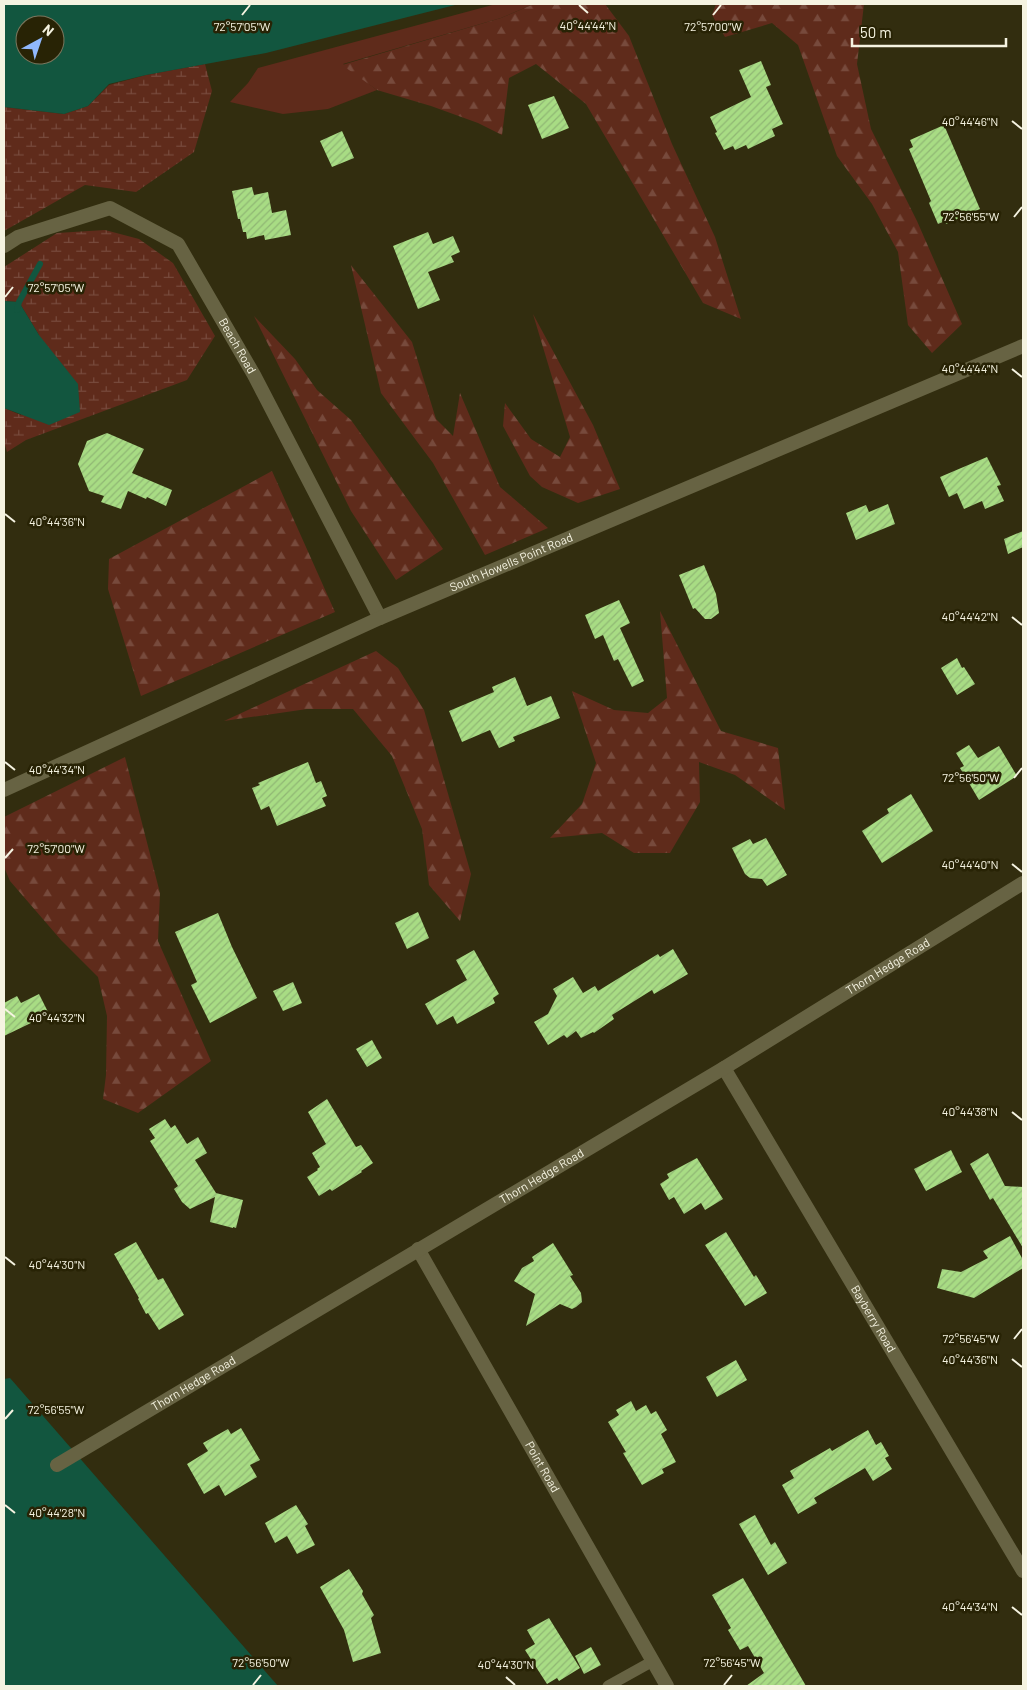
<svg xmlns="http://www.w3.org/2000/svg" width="1027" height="1690" viewBox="0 0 1027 1690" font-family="Barlow,sans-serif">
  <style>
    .grass { fill: #5f2b1b }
    .forest { fill: url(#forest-firs) }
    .wetland { fill: url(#wetland-marsh) }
    .water { fill: #12563f; fill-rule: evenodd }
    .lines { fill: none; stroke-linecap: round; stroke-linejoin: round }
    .stream { stroke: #12563f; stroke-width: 6 }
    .building { fill: url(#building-hatch) }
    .service { stroke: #676343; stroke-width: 11 }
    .minor { stroke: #676343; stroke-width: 14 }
    .ticks { fill: none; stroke: #f5f3e1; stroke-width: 2 }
    .labels { text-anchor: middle; stroke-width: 5; stroke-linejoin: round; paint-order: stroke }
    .street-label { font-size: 12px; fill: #f5f3e1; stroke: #282305 }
    .ticks-label { font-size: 12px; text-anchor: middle; fill: #f5f3e1; stroke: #282305; stroke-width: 5; stroke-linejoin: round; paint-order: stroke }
  </style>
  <defs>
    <pattern id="forest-firs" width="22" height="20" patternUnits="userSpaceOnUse" patternTransform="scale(1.25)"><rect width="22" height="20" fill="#5f2b1b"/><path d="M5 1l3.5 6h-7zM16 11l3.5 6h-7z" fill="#774a3c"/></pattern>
    <pattern id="wetland-marsh" width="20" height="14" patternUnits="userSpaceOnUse" patternTransform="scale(1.25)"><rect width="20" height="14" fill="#5f2b1b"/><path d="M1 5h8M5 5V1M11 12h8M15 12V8" fill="none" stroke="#774a3c"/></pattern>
    <pattern id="building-hatch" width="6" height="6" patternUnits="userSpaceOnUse" patternTransform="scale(1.25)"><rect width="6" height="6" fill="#a8dc84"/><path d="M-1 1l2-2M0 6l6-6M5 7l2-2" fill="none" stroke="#90b774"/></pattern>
  </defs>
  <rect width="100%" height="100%" fill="#322d0f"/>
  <path class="grass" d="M496,4H534L501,18L343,64L377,90L328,109L283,114L230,102L248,83L258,68Z"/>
  <path class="forest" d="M534,4H605L629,36L672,144L715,237L741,319L703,303L586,104L536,64L509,78L502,135L478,123L431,106L377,90L342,65L501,18Z
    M716,4H864L857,64L871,129L917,221L962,324L932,353L908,325L898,252L872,204L837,156L798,45L772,23L725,37L712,15Z
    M351,265L412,342L436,419L453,436L460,393L500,487L548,528L485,555L433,463L381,393Z
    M533,314L593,425L620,489L578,503L542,487L530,476L503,426L505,403L531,439L560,457L570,437Z
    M254,316L295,359L317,390L351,420L443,549L396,580L351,511Z
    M272,471L335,612L141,696L108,589L109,559Z
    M660,611L721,731L778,748L785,810L735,775L699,762L700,802L670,853H634L602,833L550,838L582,804L596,763L572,691L614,710L648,713L667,698Z
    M376,651L398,668L424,710L471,874L460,921L429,885L422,829L392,756L353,709H307L224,721Z
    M125,757L160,893L158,941L211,1061L138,1113L103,1099L106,1075L107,1016L98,977L61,940L10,881L4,867V817Z"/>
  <path class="wetland" d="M205,64L212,91L194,152L136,192L85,185L4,231V107L64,114L88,106L109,85L146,75Z
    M105,230L139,239L173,263L215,336L187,380L26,440L7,452L4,442V408L21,415L39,335L19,302L4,301V267L57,233Z"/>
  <path class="water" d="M4,4H459L266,53L146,75L109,84L88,106L64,114L4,107ZM25,25H55V55H25Z
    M4,301L19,302L39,335L78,384L80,412L49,425L4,408Z
    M10,1378L278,1686H4V1379Z"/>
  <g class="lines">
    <path class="stream" d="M17,310L19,302L40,264"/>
  </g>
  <path class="building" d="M761,61L771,85L766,87L783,124L772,129L775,136L748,149L746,145L735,150L733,146L724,150L715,133L717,132L710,117L751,97L739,70Z
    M554,96L569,128L542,139L528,105Z
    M944,125L980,209L946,224L945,221L938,224L929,203L931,201L909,149L913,147L910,140Z
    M342,131L354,158L332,167L320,141Z
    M252,187L254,195L268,192L272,213L286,210L291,235L265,240L264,235L247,239L246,232H243L240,219H238L232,191Z
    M428,232L433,244L453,236L460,252L451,256L454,262L428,272L440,300L418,309L393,246Z
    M107,433L144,449L132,473L172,490L166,506L147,497L146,499L128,491L121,509L101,502L104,496L89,491L78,464L87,441Z
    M987,457L1001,485L997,486L1004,501L985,509L982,501L964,509L957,493L949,497L940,477Z
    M888,504L895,524L856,540L846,513L866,505L869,512Z
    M1023,531V547L1008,554L1004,539Z
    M704,565L716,594L719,613L711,619H705L695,608L693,609L679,575Z
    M619,600L630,623L620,628L644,681L632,687L618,659L614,661L603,635L595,639L585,615Z
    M957,658L962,668L964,667L975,684L957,695L941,668Z
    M515,677L527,706L551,696L560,718L513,737L515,741L499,748L490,730L462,742L449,711L494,692L492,687Z
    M969,745L978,758L999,746L1017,776L979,800L960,768L964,766L956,753Z
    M308,762L316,783L321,781L327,796L322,798L326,806L277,826L269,806L261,810L252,788L260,785L258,783Z
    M911,794L933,831L882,863L862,831L889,813L887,809Z
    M766,838L787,875L767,886L762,879L750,878L745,874L732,848L750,839L753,844Z
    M418,912L429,938L407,949L395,923Z
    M218,913L232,947L257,998L210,1023L191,985L197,982L175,932Z
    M673,949L688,974L654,994L652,990L612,1015L614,1019L594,1033L593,1032L581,1038L576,1031L567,1038L564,1035L548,1045L534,1022L548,1014L557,996L553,989L573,977L583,993L595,986L598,991L658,954L660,957Z
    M474,950L499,994L493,998L495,1003L457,1024L453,1016L437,1025L425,1004L467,980L456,960Z
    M293,982L302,1003L283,1011L273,991Z
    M39,994L48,1012L32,1019L33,1022L4,1036V1003L17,996L21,1003Z
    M372,1040L382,1058L367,1067L356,1049Z
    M327,1099L356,1147L361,1145L373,1163L361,1171L362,1172L332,1191L330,1189L319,1196L307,1177L318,1170L317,1169L320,1167L312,1153L326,1144L308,1112Z
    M165,1119L171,1128L175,1125L187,1144L198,1137L207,1153L195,1160L216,1193L243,1200L236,1228L233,1227V1228L210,1222L215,1197L190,1209L182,1202L174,1189L178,1186L150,1141L155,1138L149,1129Z
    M951,1150L962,1172L926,1191L914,1169Z
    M988,1153L1005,1186L1023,1187V1248L993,1198L990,1200L970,1164Z
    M697,1158L723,1199L705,1210L701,1203L684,1214L674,1197L669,1200L660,1184L669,1178L667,1174Z
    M726,1232L754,1277L756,1275L767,1293L745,1306L705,1245Z
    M1010,1236L1023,1260V1268L974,1298L937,1288L942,1269L961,1272L988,1258L983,1251Z
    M136,1242L158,1280L163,1278L184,1315L159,1330L148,1313L146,1314L138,1299L139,1298L114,1254Z
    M553,1243L573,1275L570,1276L581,1293L582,1302L576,1307L572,1309L560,1304L526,1326L535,1294L514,1281L522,1268L534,1261L532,1257Z
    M736,1360L747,1380L717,1397L706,1377Z
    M631,1401L636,1411L646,1405L651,1414L656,1411L667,1430L661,1434L676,1462L662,1469L664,1473L642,1485L623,1453L626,1452L608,1422L619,1415L616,1410Z
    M241,1428L260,1460L250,1465L257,1477L225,1496L219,1485L204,1494L187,1464L208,1451L203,1443L228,1429L231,1434Z
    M868,1430L876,1445L881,1442L889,1456L885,1458L892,1469L873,1481L865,1468L814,1498L817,1503L798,1514L782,1485L794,1478L790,1471L830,1448L832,1451Z
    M296,1505L308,1524L305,1526L315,1545L297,1554L287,1536L275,1543L265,1523Z
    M755,1515L771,1545L775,1542L787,1563L768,1575L739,1524Z
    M349,1569L363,1591L362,1594L374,1615L371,1618L381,1653L353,1662L344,1630L320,1587Z
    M743,1578L806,1686H746L764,1673L748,1646L740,1650L728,1630L731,1628L712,1595Z
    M549,1618L580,1668L559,1681L557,1678L547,1684L525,1650L535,1644L527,1630Z
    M591,1647L601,1665L584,1674L575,1656Z"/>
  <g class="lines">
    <path class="service" d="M608,1686L653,1661"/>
    <g class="minor">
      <path id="s1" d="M4,246L18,237L110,208L178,244L254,375L380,618"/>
      <path id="s2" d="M4,790L380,618L1023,346"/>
      <path id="s3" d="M724,1068L1023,1571"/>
      <path id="s4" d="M418,1249L667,1686"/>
      <path id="s5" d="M57,1465L724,1068L1023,883"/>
    </g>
  </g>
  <path class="ticks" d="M579,5L588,13M242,15L250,5M713,15L721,5M1012,121L1022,129M1014,217L1022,207M5,297L13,287M1012,369L1022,377M5,514L15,522M1012,617L1022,625M5,762L15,770M1014,778L1022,768M5,858L13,849M1012,864L1022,872M5,1009L15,1017M1012,1112L1022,1120M5,1257L15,1265M1014,1339L1022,1329M1012,1359L1022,1367M5,1419L13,1410M5,1505L15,1513M1012,1607L1022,1615M506,1677L515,1685M253,1685L261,1675M724,1685L732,1675"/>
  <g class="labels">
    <g class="street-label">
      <text dy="4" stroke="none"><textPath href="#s1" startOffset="308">Beach Road</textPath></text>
      <text dy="4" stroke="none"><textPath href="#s2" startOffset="556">South Howells Point Road</textPath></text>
      <text dy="4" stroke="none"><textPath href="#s5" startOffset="969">Thorn Hedge Road</textPath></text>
      <text dy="4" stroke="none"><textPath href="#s5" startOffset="564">Thorn Hedge Road</textPath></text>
      <text dy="4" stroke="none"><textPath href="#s3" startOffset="292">Bayberry Road</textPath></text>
      <text dy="4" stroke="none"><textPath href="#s5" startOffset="159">Thorn Hedge Road</textPath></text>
      <text dy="4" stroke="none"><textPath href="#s4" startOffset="251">Point Road</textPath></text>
    </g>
  </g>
  <g class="ticks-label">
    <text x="588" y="30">40°44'44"N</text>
    <text x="242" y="31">72°57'05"W</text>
    <text x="713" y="31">72°57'00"W</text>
    <text x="970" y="126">40°44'46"N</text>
    <text x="971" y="221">72°56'55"W</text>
    <text x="56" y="292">72°57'05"W</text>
    <text x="970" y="373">40°44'44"N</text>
    <text x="57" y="526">40°44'36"N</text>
    <text x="970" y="621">40°44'42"N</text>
    <text x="57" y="774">40°44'34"N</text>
    <text x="971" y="782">72°56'50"W</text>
    <text x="56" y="853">72°57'00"W</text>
    <text x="970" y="869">40°44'40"N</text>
    <text x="57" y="1022">40°44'32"N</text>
    <text x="970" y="1116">40°44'38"N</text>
    <text x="57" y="1269">40°44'30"N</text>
    <text x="971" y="1343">72°56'45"W</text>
    <text x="970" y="1364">40°44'36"N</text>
    <text x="56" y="1414">72°56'55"W</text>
    <text x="57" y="1517">40°44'28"N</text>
    <text x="970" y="1611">40°44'34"N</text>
    <text x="261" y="1667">72°56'50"W</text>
    <text x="732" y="1667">72°56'45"W</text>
    <text x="506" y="1669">40°44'30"N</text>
  </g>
  <rect width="1027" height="1690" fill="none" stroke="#f5f3e1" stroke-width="10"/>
  <g transform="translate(40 40) rotate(40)"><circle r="24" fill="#282305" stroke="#7a765d"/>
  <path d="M0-4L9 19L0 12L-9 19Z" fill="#90b8fd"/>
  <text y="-8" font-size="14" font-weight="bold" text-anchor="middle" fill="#f5f3e1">N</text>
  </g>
  <path d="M852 38v8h154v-8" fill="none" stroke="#f5f3e1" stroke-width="2.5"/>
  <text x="860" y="38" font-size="15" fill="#f5f3e1" stroke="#282305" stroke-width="4" paint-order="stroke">50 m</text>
</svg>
